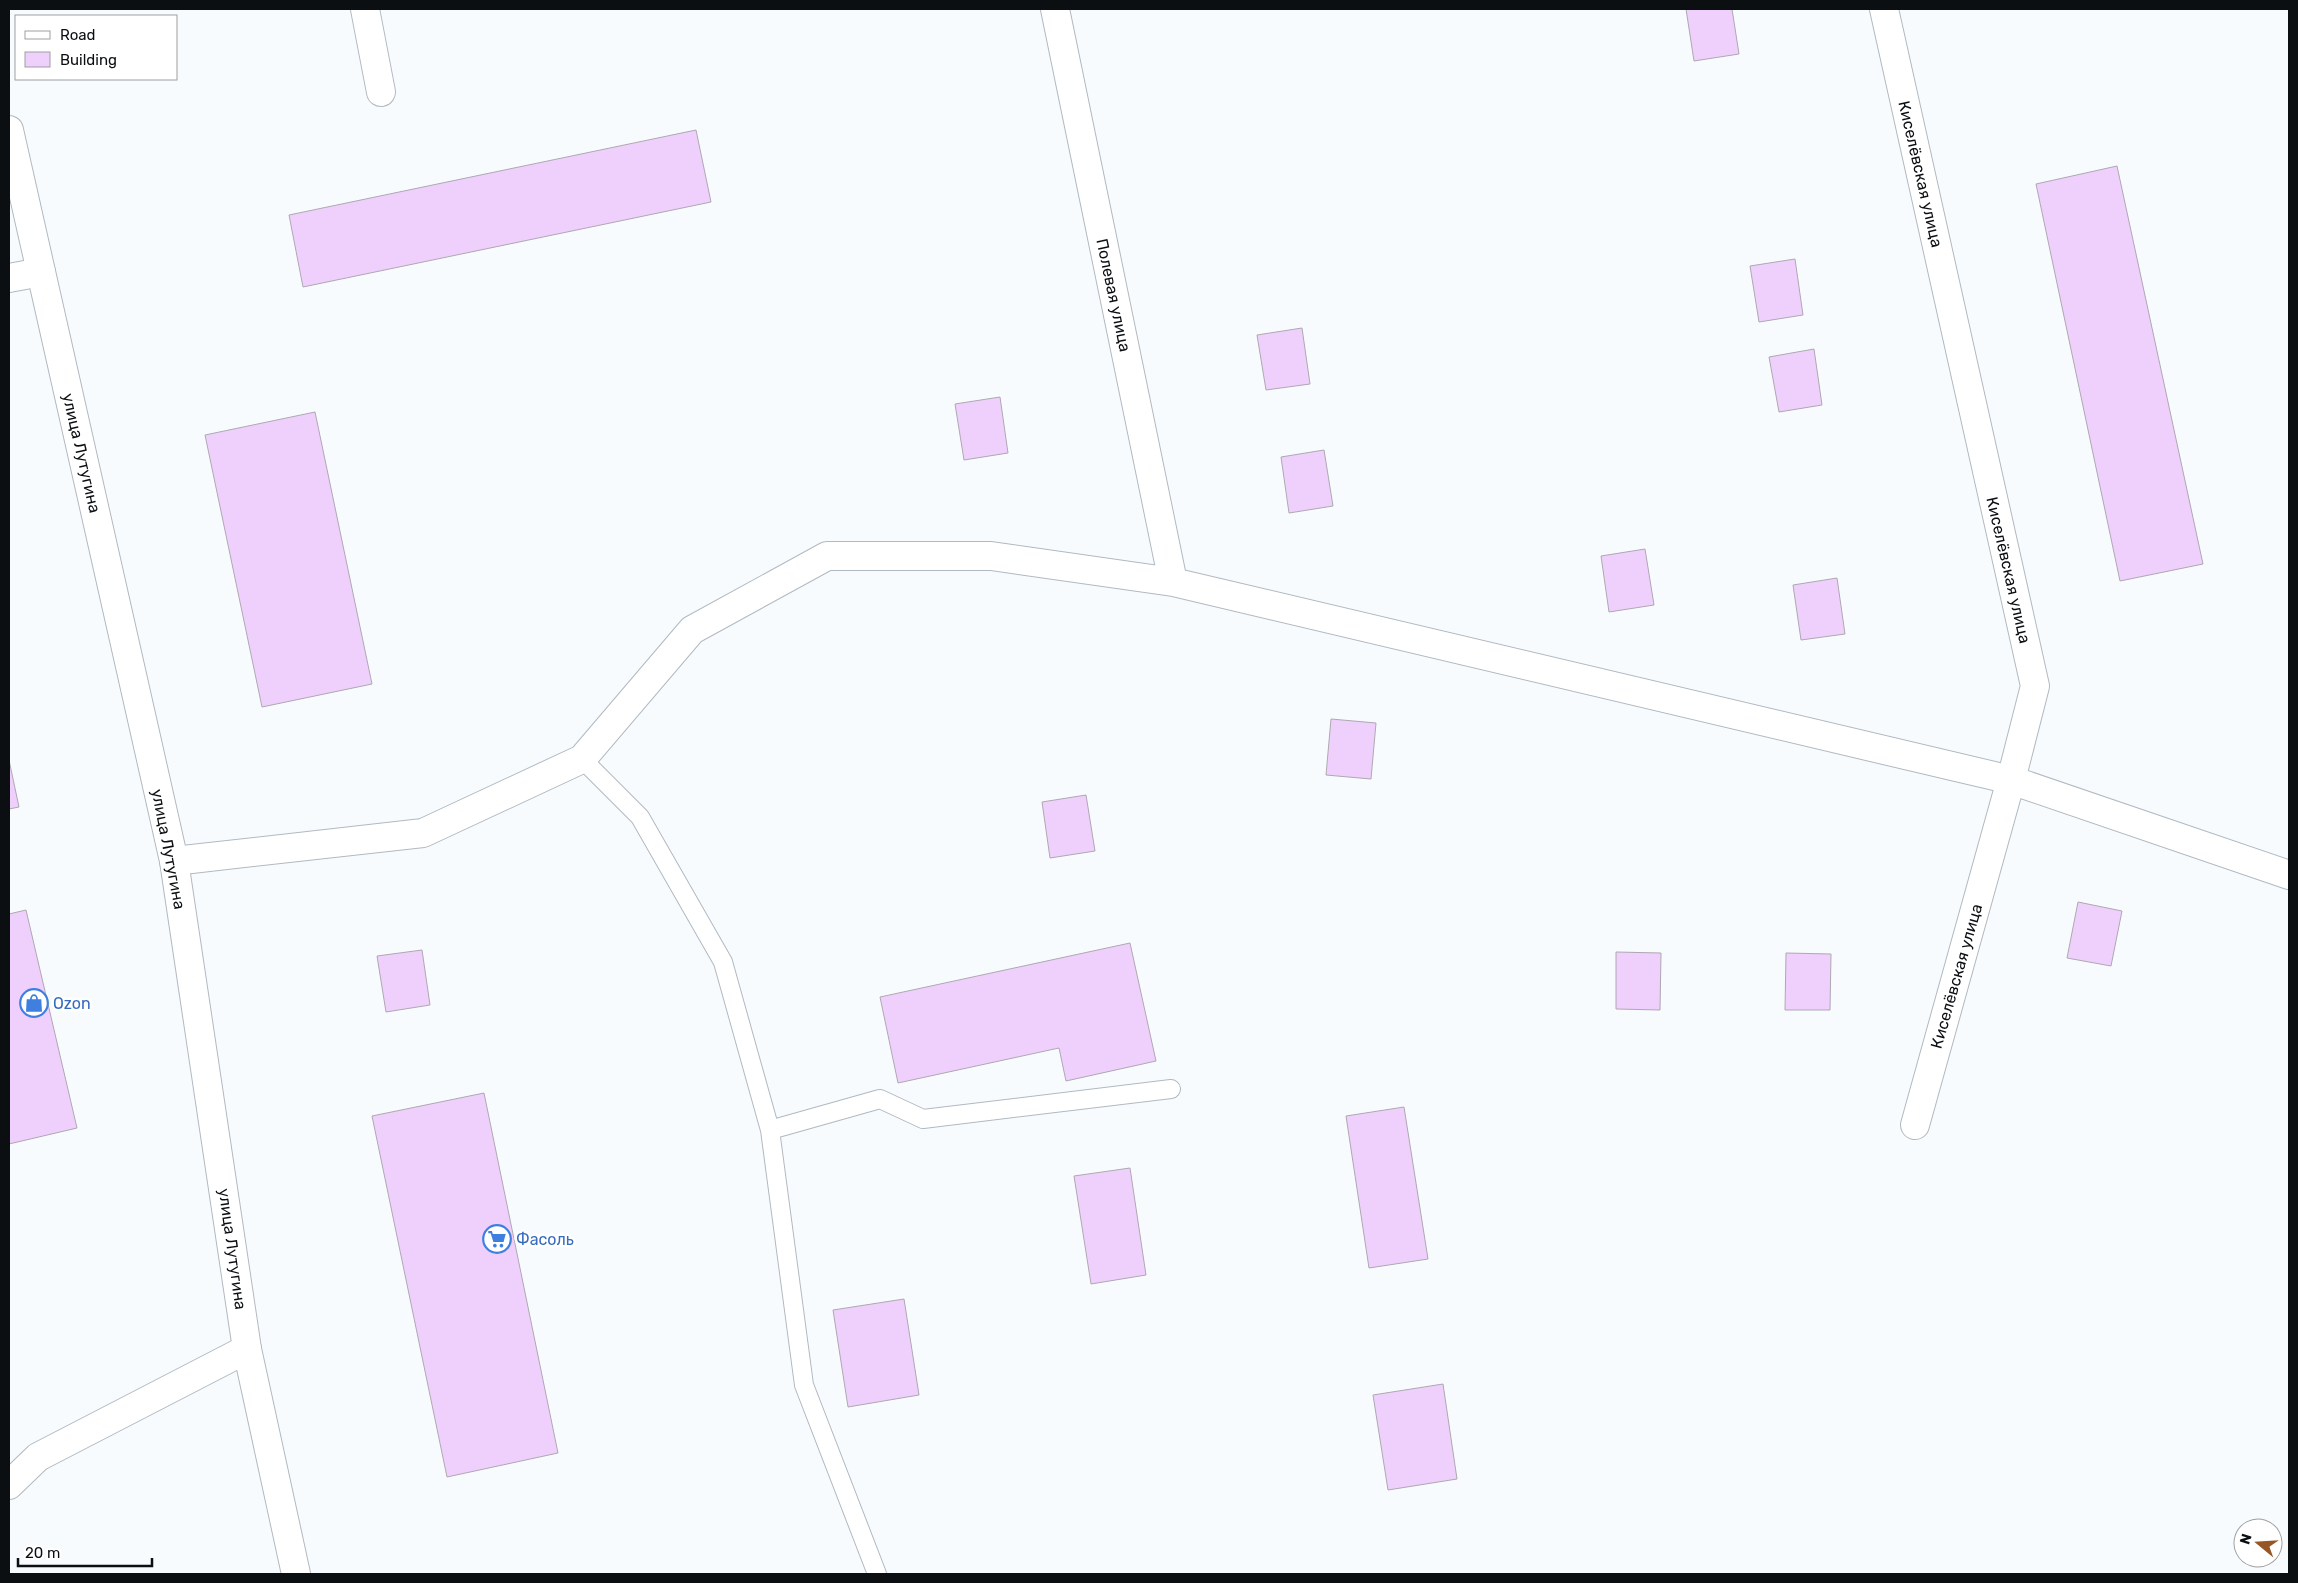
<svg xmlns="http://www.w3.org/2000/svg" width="2298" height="1583" viewBox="0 0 2298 1583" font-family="Rubik,sans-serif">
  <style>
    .building { fill: #efd0fc; stroke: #aea8b1 }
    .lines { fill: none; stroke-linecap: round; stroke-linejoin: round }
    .service-casing { stroke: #b1b9c1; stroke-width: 20 }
    .minor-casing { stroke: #b1b9c1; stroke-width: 30 }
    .secondary-casing { stroke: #b1b9c1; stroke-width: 30 }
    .service { stroke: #fff; stroke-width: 18 }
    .minor { stroke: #fff; stroke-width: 28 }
    .secondary { stroke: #fff; stroke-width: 28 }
    .labels { text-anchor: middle; stroke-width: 5; stroke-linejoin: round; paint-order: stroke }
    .street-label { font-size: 16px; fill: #0c0f11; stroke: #fff }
    .shop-label { font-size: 16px; fill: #366cbe; stroke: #fff; text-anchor: start }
  </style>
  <rect width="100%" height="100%" fill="#f7fbfe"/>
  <path class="building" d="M1686,9H1732L1739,54L1694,61Z
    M696,130L711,202L303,287L289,215Z
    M2117,166L2203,564L2120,581L2036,184Z
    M1795,259L1803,315L1759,322L1750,266Z
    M1302,328L1310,384L1266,390L1257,335Z
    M1814,349L1822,405L1779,412L1769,357Z
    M1000,397L1008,453L964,460L955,404Z
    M315,412L372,684L262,707L205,435Z
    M1324,450L1333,506L1289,513L1281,457Z
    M1645,549L1654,605L1609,612L1601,556Z
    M1837,578L1845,634L1801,640L1793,585Z
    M1331,719L1376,723L1371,779L1326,775Z
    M9,760L19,807L9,809Z
    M1086,795L1095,851L1050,858L1042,802Z
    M2078,902L2122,911L2111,966L2067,958Z
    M26,910L77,1128L9,1144V914Z
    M1130,943L1156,1061L1066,1081L1059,1048L898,1083L880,997Z
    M422,950L430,1005L386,1012L377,956Z
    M1616,952L1661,953L1660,1010L1616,1009Z
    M1786,953L1831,954L1830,1010H1785Z
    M484,1093L558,1453L447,1477L372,1116Z
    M1404,1107L1428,1259L1369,1268L1346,1116Z
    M1130,1168L1146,1275L1091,1284L1074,1176Z
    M904,1299L919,1395L848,1407L833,1310Z
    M1443,1384L1457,1479L1388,1490L1373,1395Z"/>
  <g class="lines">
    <defs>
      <path id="service" d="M582,759L640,817L723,962L770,1130L804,1385L877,1574
        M770,1130L880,1099L923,1119L1171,1089"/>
      <path id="minor" d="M365,9L381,92
        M1055,9L1173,582
        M1884,9L2035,686L2011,780L1915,1125
        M9,278L41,272
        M174,861L423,833L582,759L692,630L827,556H991L1173,582L2011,780L2289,875
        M247,1349L296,1574"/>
      <path id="secondary" d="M9,130L174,861L247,1349L38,1457L9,1485"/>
    </defs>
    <use href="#service" class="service-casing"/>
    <use href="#minor" class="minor-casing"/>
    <use href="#secondary" class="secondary-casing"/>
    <use href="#service" class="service"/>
    <use href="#minor" class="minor"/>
    <use href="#secondary" class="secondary"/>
  </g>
  <defs>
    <symbol id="shop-ring" viewBox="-11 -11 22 22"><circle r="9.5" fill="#fff" stroke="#3f7fe0" stroke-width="1.5"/><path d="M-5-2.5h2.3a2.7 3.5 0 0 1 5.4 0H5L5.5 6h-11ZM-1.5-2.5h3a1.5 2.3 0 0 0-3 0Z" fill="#3f7fe0"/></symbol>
    <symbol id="supermarket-ring" viewBox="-11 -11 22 22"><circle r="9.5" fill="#fff" stroke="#3f7fe0" stroke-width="1.5"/><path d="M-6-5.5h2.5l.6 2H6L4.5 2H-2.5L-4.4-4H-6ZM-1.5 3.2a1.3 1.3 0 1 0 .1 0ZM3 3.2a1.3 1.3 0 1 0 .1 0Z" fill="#3f7fe0"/></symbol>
  </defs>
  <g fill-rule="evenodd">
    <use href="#shop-ring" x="18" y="987" width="32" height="32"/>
    <use href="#supermarket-ring" x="481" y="1223" width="32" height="32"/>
  </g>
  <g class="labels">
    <g class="street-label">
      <text transform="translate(1921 174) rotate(77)" y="6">Киселёвская улица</text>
      <text transform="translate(1114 295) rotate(78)" y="6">Полевая улица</text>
      <text transform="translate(82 453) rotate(77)" y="6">улица Лутугина</text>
      <text transform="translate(2009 570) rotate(77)" y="6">Киселёвская улица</text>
      <text transform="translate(169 849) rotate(79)" y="6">улица Лутугина</text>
      <text transform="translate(1956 976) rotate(-74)" y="6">Киселёвская улица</text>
      <text transform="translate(233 1249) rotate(82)" y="6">улица Лутугина</text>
    </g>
    <g class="shop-label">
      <text x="53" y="1009">Ozon</text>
      <text x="516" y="1245">Фасоль</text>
    </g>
  </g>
  <rect width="2298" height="1583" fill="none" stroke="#0c0f11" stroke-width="20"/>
  <rect x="15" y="15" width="162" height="65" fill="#ffffff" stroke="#9e9fa0"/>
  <rect x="25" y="31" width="25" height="8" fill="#ffffff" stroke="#9e9fa0"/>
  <text x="60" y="40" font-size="15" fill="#0c0f11">Road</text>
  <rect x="25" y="52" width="25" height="15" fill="#efd0fc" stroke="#9e9fa0"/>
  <text x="60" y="65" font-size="15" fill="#0c0f11">Building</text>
  <g transform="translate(2258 1543) rotate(288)"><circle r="24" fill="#ffffff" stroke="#9e9fa0"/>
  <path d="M0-4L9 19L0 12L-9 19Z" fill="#985624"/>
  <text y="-8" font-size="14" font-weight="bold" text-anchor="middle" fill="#0c0f11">N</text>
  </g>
  <path d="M18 1558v8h134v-8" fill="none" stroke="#0c0f11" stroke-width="2.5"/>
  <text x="25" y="1558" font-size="15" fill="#0c0f11" stroke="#ffffff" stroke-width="4" paint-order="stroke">20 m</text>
</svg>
